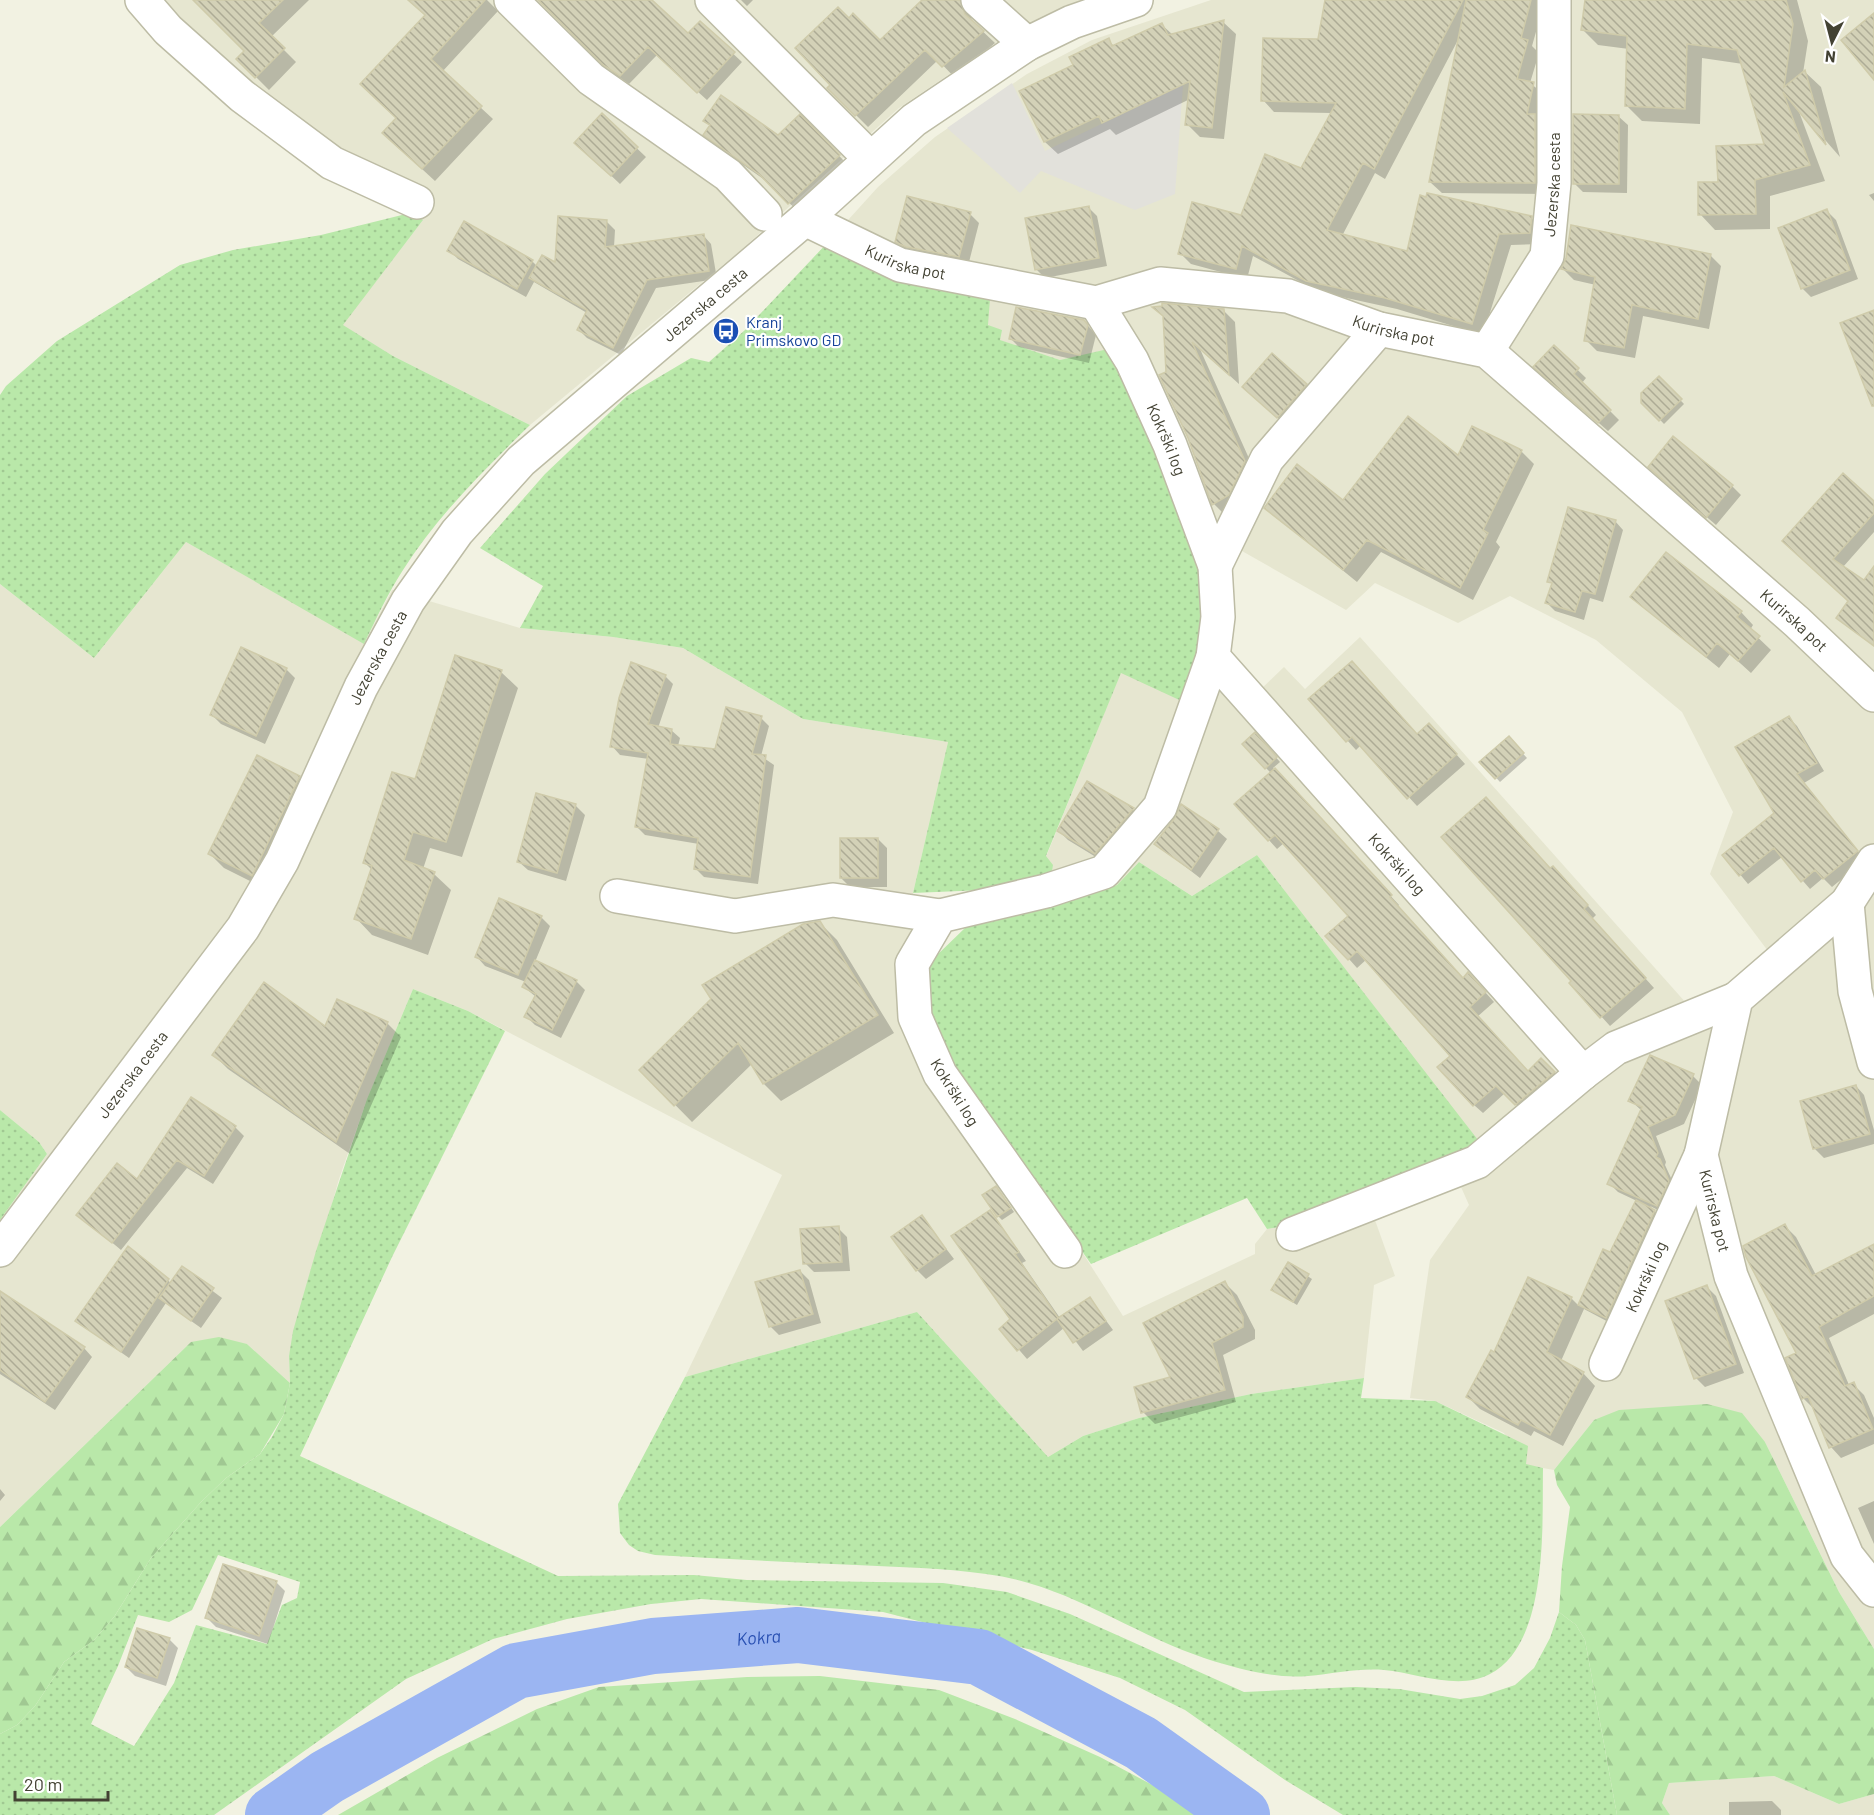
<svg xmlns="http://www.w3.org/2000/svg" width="1874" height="1815" viewBox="0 0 1874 1815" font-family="Barlow,sans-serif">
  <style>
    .residential { fill: #e6e6d0 }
    .grass { fill: url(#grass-dots); fill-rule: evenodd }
    .forest { fill: url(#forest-firs) }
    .parking { fill: #e2e1db }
    .shadow { fill: #0003 }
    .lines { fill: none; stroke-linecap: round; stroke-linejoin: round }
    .river { stroke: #9bb5f2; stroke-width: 56 }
    .building { fill: url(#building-back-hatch); stroke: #cfcbaa; stroke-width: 1.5 }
    .minor-casing { stroke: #bdbca5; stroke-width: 36 }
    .minor { stroke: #fff; stroke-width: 33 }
    .labels { text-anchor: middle; stroke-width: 4.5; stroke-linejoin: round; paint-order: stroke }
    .street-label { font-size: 16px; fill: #434233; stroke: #fff }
    .transit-label { font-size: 16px; fill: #164399; stroke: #fff; text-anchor: start }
    .water-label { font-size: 18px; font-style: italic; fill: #2950b2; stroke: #fff }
  </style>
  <defs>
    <pattern id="grass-dots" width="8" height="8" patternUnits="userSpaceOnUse" patternTransform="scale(1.5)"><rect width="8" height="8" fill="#b9e8a9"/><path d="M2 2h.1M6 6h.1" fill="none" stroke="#a0c892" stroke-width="1.8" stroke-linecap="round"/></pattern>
    <pattern id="forest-firs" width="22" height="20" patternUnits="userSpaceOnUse" patternTransform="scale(1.5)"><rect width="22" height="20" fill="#b9e8a9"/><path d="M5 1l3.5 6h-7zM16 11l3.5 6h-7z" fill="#a0c892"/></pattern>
    <pattern id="building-back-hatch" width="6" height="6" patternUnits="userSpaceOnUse" patternTransform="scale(1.5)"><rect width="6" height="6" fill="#d3d1b7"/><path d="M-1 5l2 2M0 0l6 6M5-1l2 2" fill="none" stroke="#adab95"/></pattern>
  </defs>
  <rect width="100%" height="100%" fill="#f2f2e2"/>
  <path class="residential" d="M133,0H1085L1012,32L899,108L741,250L530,425L393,356L342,325L423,220L321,162Z
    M1211,0H1874V1649L1839,1592L1765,1442L1594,1420L1554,1470L1526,1465L1504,1433L1435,1401L1410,1398L1430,1260L1469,1205L1390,1027L1257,855L1192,896L1139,862L1117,885L1062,900L1046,857L1121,672L1259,691L1284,667L1305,689L1360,637L1687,1004L1731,983L1771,955L1710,874L1733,812L1682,712L1596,640L1510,596L1458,623L1375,583L1346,610L1189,521L1083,357L1060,360L999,340L966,293L829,241L878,187L935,137L1027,74L1092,40Z
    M186,542L364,643L392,590L520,628L613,637L683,648L803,719L948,742L913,893L925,976L1068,1230L1123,1316L1255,1254V1244L1267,1229L1291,1225L1366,1195L1395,1276L1374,1285L1364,1378L1251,1394L1139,1418L1083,1436L1048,1457L917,1312L685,1377L782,1175L468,1011L413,989L367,1099L339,1179L289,1356L290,1383L247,1344L191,1342L0,1527V1220L47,1154L39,1142L0,1110V584L94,658Z
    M1774,1776L1839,1804L1874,1794V1815H1670L1662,1803L1669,1783Z"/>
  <path class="grass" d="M410,213L423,220L343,325L393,356L530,425C484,470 438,515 403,570C388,593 376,619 364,644L186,542L94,658L0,584V395L6,386L57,341L180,265L233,250L321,235Z
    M829,241L990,299L988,325L1002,330L1000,340L1060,360L1117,347L1209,591L1188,704L1121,673L1046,856L1053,865L1050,883L1007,889L913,893L948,742L803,719L683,648L613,637L520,628L543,586L480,548L545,474L627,396L691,358L709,362L745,330Z
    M1257,855L1485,1149L1291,1225L1267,1229L1247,1198L1091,1264L991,1122L932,1033L925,976L935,957L965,928L1012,911L1087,895L1117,885L1139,862L1192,896Z
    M413,989L468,1011L505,1031L392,1257L300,1456L558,1576L694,1575L747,1580L943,1583L1007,1592L1070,1614L1244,1692L1355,1687L1399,1689L1460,1699L1482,1696L1515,1685L1534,1668L1550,1638L1559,1612L1576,1625L1585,1640L1617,1815H1343L1285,1780L1185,1710L1120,1678L1032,1650L883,1612L701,1599L651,1604L567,1619L493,1639L406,1679L214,1815H0V1734L17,1725L35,1706L64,1662L94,1640L114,1617L151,1558L201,1502L226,1478L260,1454L272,1437L284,1414L290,1383L289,1356L293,1331L316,1251L367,1099ZM218,1555L300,1582L297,1598L282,1605L267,1644L196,1625L174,1683L134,1746L91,1724L118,1666L138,1615L169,1622L192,1610Z
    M0,1110L39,1142L47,1154L0,1220Z
    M917,1312L1048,1457L1083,1436L1139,1418L1251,1394L1364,1378L1361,1398L1435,1401L1528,1446L1526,1464L1543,1468C1542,1525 1549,1644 1490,1674C1459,1691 1417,1673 1384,1670C1358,1668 1333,1674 1308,1676C1275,1679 1239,1669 1207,1659C1131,1634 1067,1584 986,1574C943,1568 899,1567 856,1565C789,1562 722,1559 655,1555L638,1551L629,1545L620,1533L618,1504L685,1377Z"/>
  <path class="forest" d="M219,1337L247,1344L290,1383L284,1414L260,1454L226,1478L201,1502L151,1558L114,1617L94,1640L64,1662L35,1706L17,1725L0,1734V1527L191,1342Z
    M1707,1404L1742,1413L1765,1442L1839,1592L1874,1649V1794L1839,1804L1774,1776L1669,1783L1662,1803L1670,1815H1617L1585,1640L1576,1625L1559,1612L1562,1566L1570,1507L1557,1485L1554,1470L1594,1420L1619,1410Z
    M820,1676L939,1690L1015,1719L1100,1757L1188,1804L1201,1815H338L437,1758L537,1709L599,1687L747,1677Z"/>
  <path class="parking" d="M1012,83L1045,151L1183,85L1175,194L1135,210L1041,171L1020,193L947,128Z"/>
  <path class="shadow" d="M195,0H309L271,37L296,62L269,90L238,59L246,51Z
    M411,0H487L498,11L442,72L493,119L435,181L397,146L398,119L426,15Z
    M540,0H650L689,36L700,23L742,62L707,100L657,55L629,84L613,73Z
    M741,0H753L747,6Z
    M926,0H966L972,7L971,18L975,24L995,43L955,78L938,60L868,127L829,88L832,85L849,20L880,42Z
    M1327,0H1545L1532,46L1539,53L1530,83L1545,95L1546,194L1442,193L1430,182L1458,40L1385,179L1375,173L1342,236L1408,252L1531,218L1543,229L1541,244L1511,245L1483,335L1397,309L1319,292L1253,256L1247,279L1191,264L1180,253L1242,217L1302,170L1332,113L1274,112L1263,100L1319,41Z
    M1586,0H1797L1808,41L1803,73L1805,72L1821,87L1840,157L1798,109L1825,181L1770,196V229L1715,230L1700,214L1720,183L1766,146L1743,64L1702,58L1700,124L1642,121L1627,106L1629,49L1598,45L1582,29Z
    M1223,22L1236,34L1224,139L1200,137L1187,124L1190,99L1116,135L1110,129L1058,154L1045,142L1021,92L1075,66L1108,40L1115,47L1162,25L1173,35Z
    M602,115L646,157L620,184L585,151Z
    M800,116L852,169L802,216L773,186L718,147L705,135L711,126L705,121L778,137Z
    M1618,116L1628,125L1627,193L1583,192L1574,183Z
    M1874,193V201L1869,195Z
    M1088,207L1097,216L1107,266L1045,278L1036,269Z
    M1827,211L1836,220L1858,279L1811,297L1802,288Z
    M970,214L979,223L968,266L906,250L897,241Z
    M607,222L615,230L614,247L703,235L711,244L717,279L656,288L621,355L587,338L579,330L587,313L534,282L526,297L458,259L449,250L532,261L537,266L556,264Z
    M1710,255L1721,266L1709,329L1643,316L1635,358L1597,351L1586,340L1596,285L1574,280L1563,269Z
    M1223,310L1235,322L1239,384L1200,349L1256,474L1225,515L1214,504L1168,373L1164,317Z
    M1084,321L1096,335L1089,363L1019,347L1010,338Z
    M1554,347L1586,378L1582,383L1619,420L1608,431L1544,375Z
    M1659,378L1684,404L1664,424L1643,402Z
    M1306,385L1315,394L1287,426L1253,396Z
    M1521,451L1534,464L1496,542L1500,547L1473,600L1381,552L1357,582L1266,508L1343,502L1458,457Z
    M1659,476L1732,486L1741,495L1716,525Z
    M1874,503V532L1843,567L1874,589V646L1838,617L1850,601L1793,550Z
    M1615,521L1623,530L1603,602L1590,598L1584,620L1555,611L1547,603L1553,584L1549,581Z
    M1632,597L1741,612L1753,625L1750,630L1771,650L1751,673L1730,654L1719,668Z
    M286,669L295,678L265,744L221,724L212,715Z
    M501,672L518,688L462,857L430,848L423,869L434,874L451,890L428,955L372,935L356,918L372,870L364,862L416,781Z
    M665,676L673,684L658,728L671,730L680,738L678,746L716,751L761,718L769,726L761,756L774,765L758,884L704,877L696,869L699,844L645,835L637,827L649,759L620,755L612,746Z
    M1310,699L1418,735L1438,734L1465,764L1417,806L1361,745L1356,750Z
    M1789,718L1797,726L1824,771L1804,783L1865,860L1832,887L1823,878L1810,889L1782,857L1748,884L1724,855L1776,813Z
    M1255,734L1280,762L1273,768L1399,905L1397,907L1463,979L1477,983L1494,1002L1477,1017L1528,1073L1541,1060L1563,1081L1525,1113L1505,1093L1483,1113L1474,1105L1452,1056L1367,959L1357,968L1349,959L1350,916L1284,843L1277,849L1269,840L1271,773L1266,768Z
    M1509,738L1527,758L1500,782L1482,762Z
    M299,778L313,791L266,889L224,868L210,854Z
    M1087,783L1133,810L1142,818L1104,862L1068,840L1059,831Z
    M537,795L576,806L585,815L566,881L528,870L519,862Z
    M1218,831L1227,839L1200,878L1156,844Z
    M878,839L887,848V887H850L841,878Z
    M1550,870L1562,876L1596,915L1592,919L1654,988L1610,1026L1571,983L1573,981Z
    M541,917L550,926L535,962L576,981L585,990L561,1038L535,1025L526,1016L536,997L524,987L526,982L485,966L477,957Z
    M820,923L837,940L894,1033L781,1101L764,1084L752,1064L692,1122L641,1070Z
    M387,1023L401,1037L350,1154L228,1069L214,1055Z
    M1693,1076L1702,1085L1684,1124L1656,1136L1666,1162L1665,1165L1677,1191L1666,1214L1650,1206L1662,1219L1614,1325L1584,1309L1561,1361L1583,1373L1595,1386L1563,1446L1534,1431L1531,1436L1480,1409L1468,1397L1495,1354L1571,1298L1579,1306L1604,1251L1610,1254L1637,1201L1618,1192L1609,1183L1642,1111L1630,1100Z
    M1856,1086L1864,1095L1874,1130V1144L1824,1158L1815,1149L1801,1102Z
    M235,1127L244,1136L213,1184L187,1168L121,1250L78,1214Z
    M1000,1192L1014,1212L1002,1220L998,1216Z
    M990,1211L1026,1261L1022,1263L1060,1318L1090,1299L1113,1330L1083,1351L1065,1327L1027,1359L1001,1329L1012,1320Z
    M922,1217L954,1259L926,1279L917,1270Z
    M1785,1226L1796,1237L1816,1275L1874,1245V1314L1829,1338L1849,1385L1853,1384L1864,1395L1874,1418V1444L1841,1458L1831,1447L1814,1409L1803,1398Z
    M838,1228L847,1237L850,1271L814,1272L805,1263Z
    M128,1249L171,1283L182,1268L222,1298L201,1328L166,1303L129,1358L77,1321Z
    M1289,1264L1312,1279L1297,1305L1273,1290Z
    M800,1271L809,1280L821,1323L779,1335L770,1326Z
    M1225,1283L1237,1295L1255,1330V1339L1223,1355L1236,1402L1155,1424L1143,1412L1173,1378Z
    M1707,1287L1716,1296L1744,1373L1705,1387L1696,1378Z
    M0,1306L84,1348L92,1357L55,1410L0,1374Z
    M0,1489L5,1495L0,1501Z
    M1874,1501V1544L1858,1508Z
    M276,1582L285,1591L268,1644L216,1627L207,1618Z
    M169,1639L178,1648L166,1686L135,1676L126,1667Z
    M1772,1801L1781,1810V1815H1729V1802Z"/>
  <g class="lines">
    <path class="river" id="s1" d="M273,1815L327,1777L516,1671L653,1646L798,1635L979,1657L1141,1743L1242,1815"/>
  </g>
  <path class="building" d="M193,0H283L259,23L285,48L255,78L236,59L244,51Z
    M408,0H485L431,59L482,106L422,169L382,133L396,118L360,84L425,15Z
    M538,0H652L688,33L700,21L735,52L697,93L648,47L620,76L603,65Z
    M922,0H960L965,14L984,31L942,67L925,50L855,116L827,88L830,85L795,48L838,7L849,18L853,13L880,40Z
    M1325,0H1463L1374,169L1363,163L1327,230L1407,251L1420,195L1426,197L1427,193L1532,216L1530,233L1499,234L1472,324L1385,298L1306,281L1242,246L1236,269L1178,254L1192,202L1241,215L1265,154L1301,168L1336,103L1261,101L1263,38L1318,39Z
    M1466,0H1531L1521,38L1528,40L1517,79L1534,82L1527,114H1535V183L1429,182Z
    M1585,0H1786L1793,24L1784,87L1805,70L1826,145L1783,92L1810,165L1755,180L1756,214L1698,215V182H1718L1716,146L1764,144L1737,50L1687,44L1685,109L1625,106L1627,36L1581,30Z
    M1874,13V80L1841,40Z
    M1224,20L1212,128L1185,125L1190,81L1102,123L1099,116L1044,142L1019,91L1073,65L1069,57L1109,38L1112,46L1162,23L1168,35Z
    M721,95L778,135L800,114L840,155L788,204L760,175L703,135L710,125L703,121Z
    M602,113L638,147L611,176L574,143Z
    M1573,114L1619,115V184H1573Z
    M907,196L971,212L959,257L906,247L895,242Z
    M1089,206L1099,258L1035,270L1025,218Z
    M1827,209L1850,270L1801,289L1778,228Z
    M558,216L607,220L605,247L704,234L709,271L647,280L613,348L577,330L587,310L529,278L542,255L555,262Z
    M464,221L533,260L517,289L447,251Z
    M1571,225L1711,254L1698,319L1632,305L1624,348L1584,341L1595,277L1561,269L1566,258Z
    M1162,303L1224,309L1229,375L1192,342L1245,461L1229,495L1212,505L1188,438L1159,375L1166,372L1163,316L1152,307L1162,306Z
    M1016,307L1084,320L1088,325L1080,355L1009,339Z
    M1874,310V406H1872L1840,323Z
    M1554,345L1579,368L1574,374L1611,410L1598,423L1533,367Z
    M1272,353L1307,384L1277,418L1242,387Z
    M1659,376L1682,399L1659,421L1641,403V393Z
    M1408,416L1458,455L1472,426L1522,450L1483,530L1488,533L1460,588L1367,540L1343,570L1264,508L1297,464L1343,500Z
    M1673,436L1733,485L1706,518L1648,467Z
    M1843,473L1874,501V513L1833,559L1864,580L1874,566V646L1836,618L1848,601L1782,541Z
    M1568,507L1616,520L1595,594L1582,591L1575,612L1545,603L1552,583L1547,582Z
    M1666,552L1742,611L1737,617L1760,636L1738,661L1717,643L1706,657L1630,597Z
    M241,647L287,668L256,736L210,715Z
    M455,655L502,670L446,842L413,832L404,860L435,872L411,939L354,919L372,866L363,863L392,772L415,779Z
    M1352,661L1417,734L1429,723L1457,754L1407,799L1352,737L1346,742L1308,699Z
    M631,662L666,675L648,724L672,729L670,744L715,749L726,707L762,716L752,754L766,755L750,877L694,869L698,838L635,827L648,753L610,747L619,698Z
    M1789,716L1817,763L1797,774L1858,851L1823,879L1815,870L1801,882L1774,848L1739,876L1722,855L1774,813L1735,747Z
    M1255,732L1277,757L1265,769L1242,744Z
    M1509,736L1524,753L1495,779L1479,762Z
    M257,755L300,776L252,876L208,854Z
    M1275,768L1392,895L1390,897L1463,978L1468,972L1486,992L1470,1007L1528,1071L1541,1058L1555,1072L1515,1105L1496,1086L1473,1106L1437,1067L1450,1056L1357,951L1348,960L1325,936L1348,916L1275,835L1268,841L1234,804Z
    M1087,781L1134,808L1095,854L1057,831Z
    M536,793L576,804L557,873L517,862Z
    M1486,797L1550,868L1553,866L1588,905L1584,909L1646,978L1600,1018L1569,983L1571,981L1441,837Z
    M1181,804L1219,829L1191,870L1154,844L1174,819Z
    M840,838H878V878H840Z
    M499,898L542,916L518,975L475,957Z
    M820,921L878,1015L763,1084L738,1043L674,1106L639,1070L711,999L702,985L803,924Z
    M535,960L577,980L552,1030L524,1017L536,994L522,987Z
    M264,982L325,1026L337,999L388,1022L336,1142L212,1055Z
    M1650,1055L1694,1074L1675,1115L1648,1127L1658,1153L1656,1157L1660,1159L1669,1181L1657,1206L1607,1184L1642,1107L1628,1101Z
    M1856,1085L1870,1134L1813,1149L1800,1101Z
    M191,1097L236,1126L204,1176L177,1160L112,1243L76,1215L117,1163L137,1179Z
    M996,1186L1011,1208L997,1217L982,1195Z
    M1636,1200L1655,1210L1606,1318L1578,1305L1603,1249L1610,1252Z
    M990,1210L1019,1252L1015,1254L1058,1318L1090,1297L1106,1321L1073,1343L1057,1319L1017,1351L999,1329L1010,1319L951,1236Z
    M922,1215L946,1249L916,1271L891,1237Z
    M1785,1224L1812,1276L1874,1244V1296L1819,1327L1845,1386L1854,1382L1873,1429L1829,1448L1808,1396L1802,1399L1785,1358L1796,1353L1746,1257L1743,1246Z
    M839,1226L842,1262L803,1264L800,1229Z
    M128,1246L169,1279L121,1352L75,1321Z
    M1288,1262L1309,1274L1293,1302L1271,1290Z
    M182,1266L214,1288L191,1321L159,1298Z
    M800,1270L813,1314L769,1327L755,1282Z
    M1528,1277L1572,1297L1547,1352L1584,1372L1550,1435L1521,1420L1518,1425L1466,1397L1491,1350L1494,1352Z
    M1225,1281L1243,1317V1327L1212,1343L1225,1390L1141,1413L1134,1387L1170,1377L1143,1323Z
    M1707,1285L1736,1364L1694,1379L1665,1301Z
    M0,1291L85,1347L45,1402L0,1370Z
    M223,1564L277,1581L259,1636L205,1618Z
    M137,1628L170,1638L157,1678L125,1667Z"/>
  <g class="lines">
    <defs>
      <g id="minor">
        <path d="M142,0L168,30L242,96L332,163L417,202"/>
        <path d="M511,0L591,79L728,175L765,214"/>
        <path d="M712,0L870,158"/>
        <path d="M978,0L1027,44"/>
        <path id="s2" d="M805,219L900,265L1096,303L1160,284L1288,296L1379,329L1487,351L1797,622L1874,695"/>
        <path id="s3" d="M1096,303L1132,361L1170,445L1215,566L1218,617L1213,657L1583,1073L1616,1048L1736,999"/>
        <path id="s4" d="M1487,351L1547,256L1554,183V0"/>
        <path d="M1215,566L1267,459L1379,329"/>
        <path id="s5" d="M1874,861L1847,903L1736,999L1701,1155L1731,1276L1847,1556L1874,1590"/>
        <path d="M617,896L735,916L833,900L940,916"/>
        <path d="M1847,903L1855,991L1874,1062"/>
        <path d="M1293,1234L1477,1162L1583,1073"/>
        <path id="s6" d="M0,1250L243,928L282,861L361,687L408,601L457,532L521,461L805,219L914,120L1027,44L1072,22L1136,0"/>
        <path d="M1065,1251L940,1074L915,1017L912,964L940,916L1046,891L1104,872L1160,807L1213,657"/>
        <path id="s7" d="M1606,1364L1701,1155"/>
      </g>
    </defs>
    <use href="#minor" class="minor-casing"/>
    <use href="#minor" class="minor"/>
  </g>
  <defs>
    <symbol id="bus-disc" viewBox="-11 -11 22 22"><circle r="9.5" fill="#1a4fb4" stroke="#fff"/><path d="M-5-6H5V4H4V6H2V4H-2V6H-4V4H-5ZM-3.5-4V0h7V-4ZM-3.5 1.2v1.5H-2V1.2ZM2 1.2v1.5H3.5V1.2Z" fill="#fff"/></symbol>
  </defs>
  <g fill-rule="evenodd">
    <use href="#bus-disc" x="711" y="316" width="30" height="30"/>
  </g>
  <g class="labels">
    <g class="street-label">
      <text dy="6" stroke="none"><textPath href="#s4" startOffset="184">Jezerska cesta</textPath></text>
      <text dy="6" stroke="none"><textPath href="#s2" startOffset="110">Kurirska pot</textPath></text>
      <text dy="6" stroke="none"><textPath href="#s6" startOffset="1192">Jezerska cesta</textPath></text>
      <text dy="6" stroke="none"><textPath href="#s2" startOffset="612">Kurirska pot</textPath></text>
      <text dy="6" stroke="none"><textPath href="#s3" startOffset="154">Kokrški log</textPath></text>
      <text dy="6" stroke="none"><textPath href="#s2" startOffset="1116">Kurirska pot</textPath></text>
      <text dy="6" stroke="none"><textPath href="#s6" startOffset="706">Jezerska cesta</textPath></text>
      <text dy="6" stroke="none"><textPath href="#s3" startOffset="658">Kokrški log</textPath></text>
      <text dy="6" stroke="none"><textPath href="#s6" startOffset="220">Jezerska cesta</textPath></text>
      <text transform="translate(955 1092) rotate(58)" y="6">Kokrški log</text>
      <text dy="6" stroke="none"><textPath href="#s5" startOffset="414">Kurirska pot</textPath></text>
      <text dy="6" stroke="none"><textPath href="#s7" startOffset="96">Kokrški log</textPath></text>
    </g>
    <g class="transit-label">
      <text x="746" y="328">Kranj<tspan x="746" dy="18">Primskovo GD</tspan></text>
    </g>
    <g class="water-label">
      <text dy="6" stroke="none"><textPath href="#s1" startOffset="528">Kokra</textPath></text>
    </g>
  </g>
  <g transform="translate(1832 42) rotate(186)" stroke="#ffffff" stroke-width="4.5" paint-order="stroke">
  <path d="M0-4.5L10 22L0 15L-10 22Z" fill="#434233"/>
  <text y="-9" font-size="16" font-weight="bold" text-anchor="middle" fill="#434233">N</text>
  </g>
  <path d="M15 1791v9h93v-9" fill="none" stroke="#434233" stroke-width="3"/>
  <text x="24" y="1791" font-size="18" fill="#434233" stroke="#ffffff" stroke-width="4.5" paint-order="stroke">20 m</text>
</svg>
